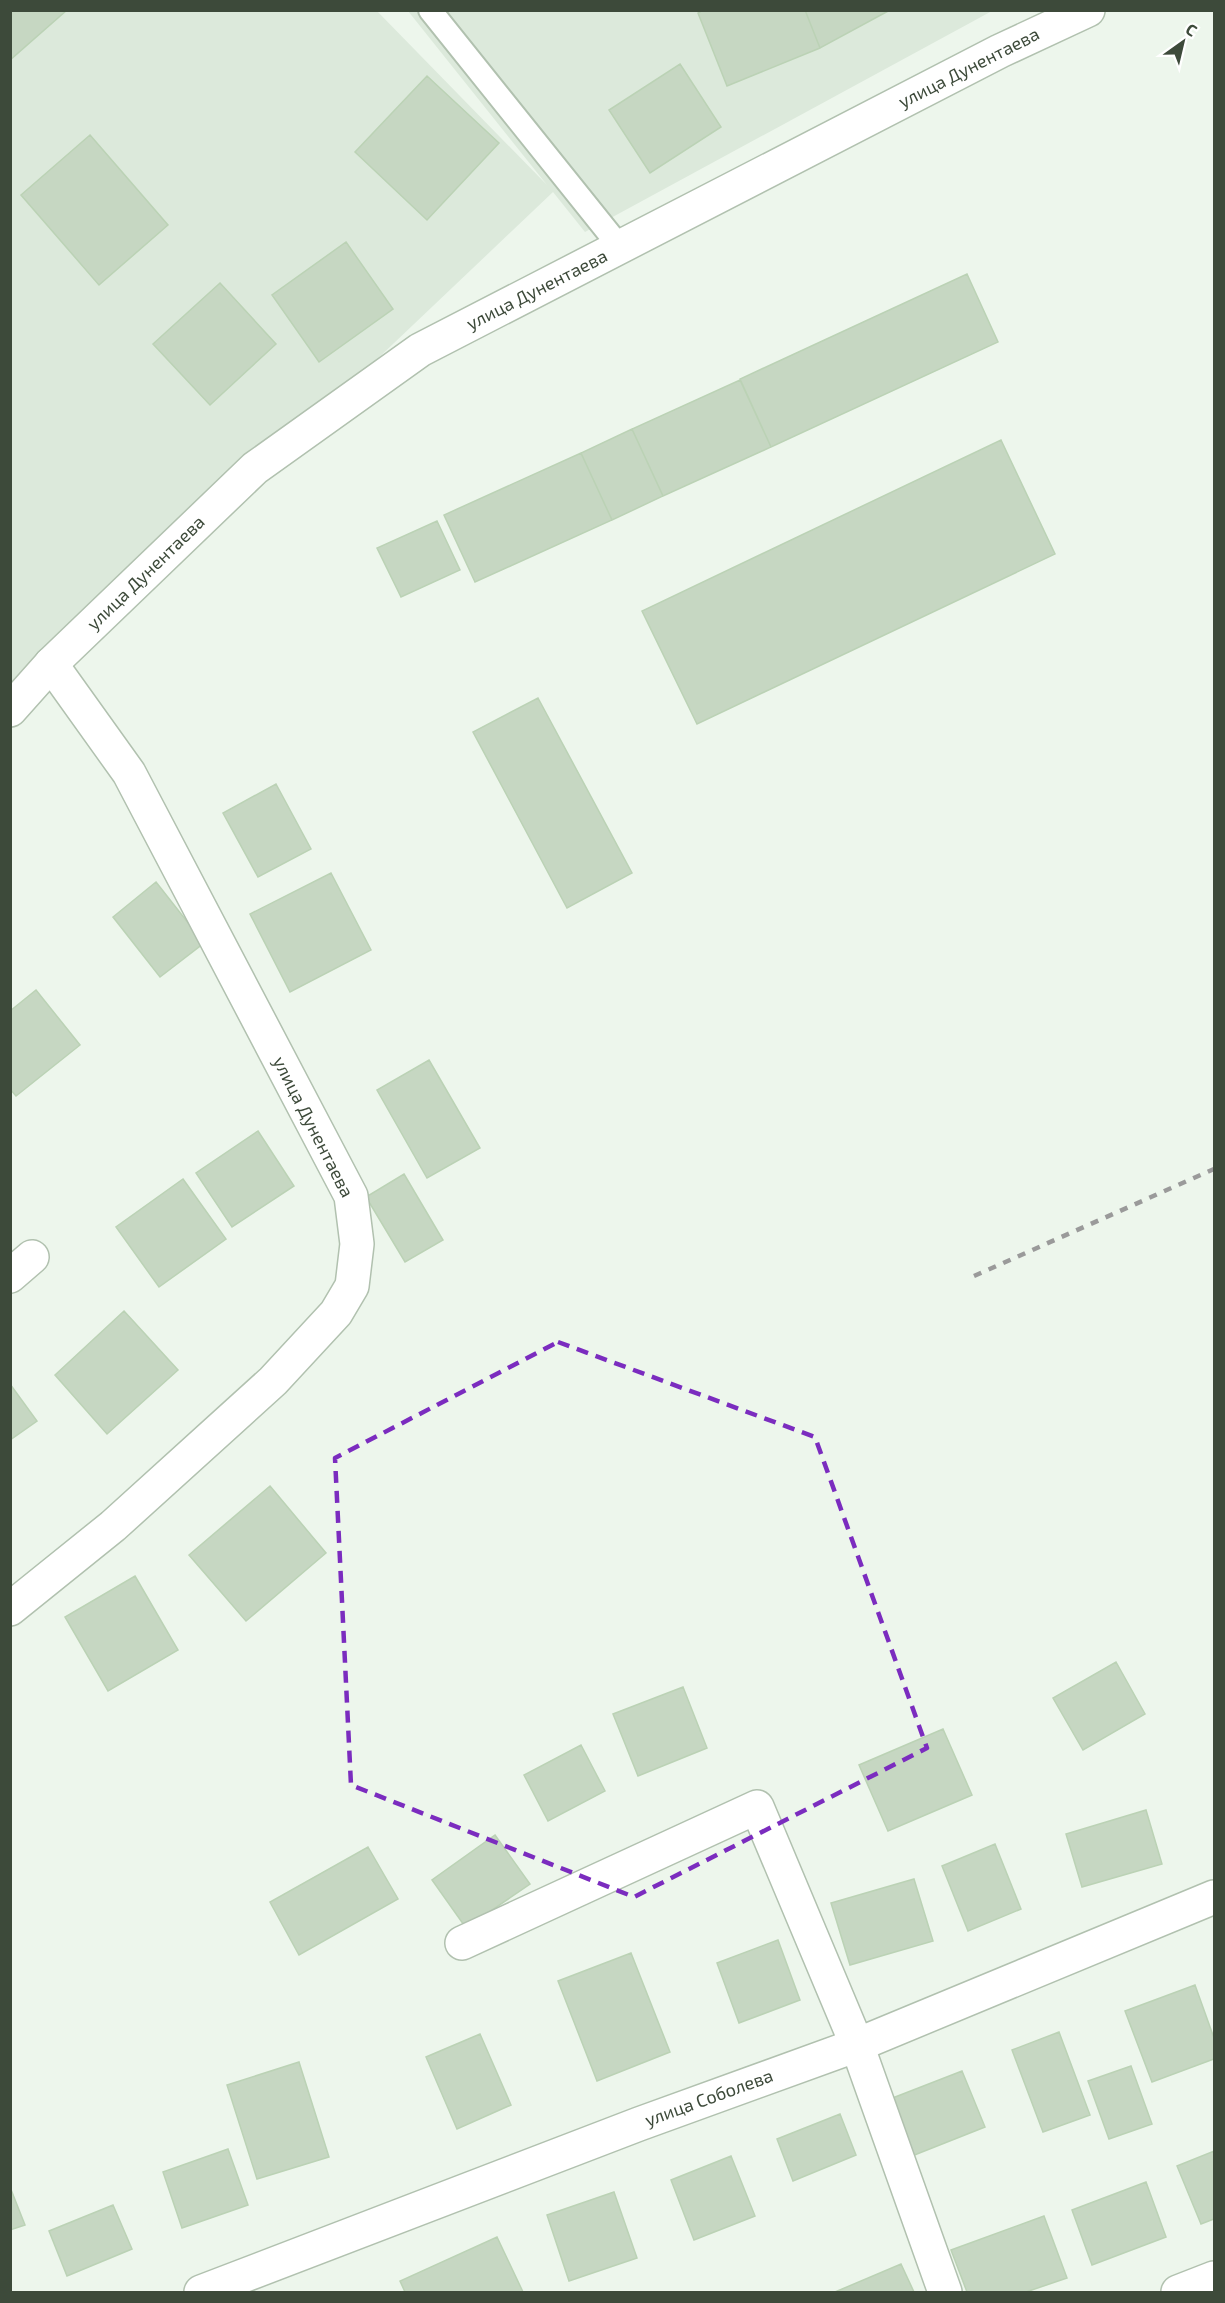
<svg xmlns="http://www.w3.org/2000/svg" width="1225" height="2303" viewBox="0 0 1225 2303" font-family="'Exo 2',sans-serif">
  <style>
    .residential { fill: #dce9db }
    .building { fill: #c6d7c2; stroke: #bbd2b5; stroke-width: 1.5 }
    .lines { fill: none; stroke-linecap: round; stroke-linejoin: round }
    .service-casing { stroke: #b1c1af; stroke-width: 26 }
    .minor-casing { stroke: #b1c1af; stroke-width: 36 }
    .tertiary-casing { stroke: #b1c1af; stroke-width: 36 }
    .service { stroke: #fff; stroke-width: 22 }
    .minor { stroke: #fff; stroke-width: 33 }
    .tertiary { stroke: #fff; stroke-width: 33 }
    .rail { stroke: #9a9a9a; stroke-width: 4.5; stroke-dasharray: 8 8; stroke-linecap: butt }
    .marked { fill: none; stroke: #7b2cbf; stroke-width: 4.5; stroke-dasharray: 12 8; stroke-linejoin: round }
    .labels { text-anchor: middle; stroke-width: 4.5; stroke-linejoin: round; paint-order: stroke }
    .street-label { font-size: 18px; fill: #3d4a3a; stroke: #fff }
  </style>
  <rect width="100%" height="100%" fill="#edf6ec"/>
  <path class="residential" d="M11,11H377L547,185L408,11H992L585,232L553,192L11,707Z"/>
  <path class="building" d="M10,10H67L10,60Z
    M703,10H805L820,48L727,86L698,13Z
    M805,10H890L820,48Z
    M680,64L721,127L650,173L609,110Z
    M427,76L499,143L427,220L355,152Z
    M90,135L168,225L99,285L21,195Z
    M346,242L393,309L319,362L272,295Z
    M967,274L998,342L771,447L740,379Z
    M220,283L276,344L210,405L153,344Z
    M740,380L771,447L663,496L632,429Z
    M632,429L663,496L612,520L581,453Z
    M1001,440L1055,554L697,724L642,611Z
    M581,453L612,520L475,582L444,515Z
    M437,521L460,570L401,597L377,548Z
    M538,698L632,873L567,908L473,732Z
    M276,784L311,849L258,877L223,813Z
    M331,873L371,950L290,992L250,914Z
    M156,882L204,943L160,977L113,917Z
    M36,990L80,1045L16,1096L10,1089V1011Z
    M429,1060L480,1148L427,1178L377,1090Z
    M258,1131L294,1186L232,1227L196,1173Z
    M404,1174L443,1240L405,1262L366,1197Z
    M183,1179L226,1239L159,1287L116,1227Z
    M124,1311L178,1370L107,1434L55,1375Z
    M10,1384L37,1421L10,1440Z
    M270,1486L326,1553L246,1621L189,1555Z
    M135,1576L178,1650L108,1691L65,1617Z
    M1116,1662L1145,1714L1083,1750L1053,1698Z
    M683,1687L707,1748L638,1776L613,1714Z
    M943,1729L972,1795L888,1831L859,1765Z
    M581,1745L605,1791L548,1821L524,1775Z
    M1146,1810L1162,1864L1082,1887L1066,1834Z
    M495,1835L530,1884L466,1928L432,1880Z
    M995,1844L1021,1909L968,1931L942,1866Z
    M368,1847L398,1899L299,1955L270,1902Z
    M914,1879L933,1941L850,1965L831,1903Z
    M778,1940L800,2000L739,2023L717,1963Z
    M631,1953L670,2052L597,2081L558,1981Z
    M1195,1985L1214,2038V2059L1152,2082L1125,2011Z
    M1059,2032L1090,2115L1043,2132L1012,2050Z
    M480,2034L511,2105L457,2129L426,2057Z
    M299,2062L329,2157L257,2179L227,2085Z
    M1131,2066L1152,2124L1109,2139L1088,2081Z
    M962,2071L985,2127L912,2156L890,2099Z
    M840,2114L856,2155L793,2181L777,2139Z
    M228,2149L248,2205L182,2228L163,2172Z
    M1214,2151V2219L1201,2224L1177,2166Z
    M731,2156L755,2216L694,2240L671,2180Z
    M1146,2182L1166,2237L1092,2265L1072,2210Z
    M10,2187L25,2225L10,2230Z
    M614,2192L637,2258L569,2281L547,2215Z
    M113,2205L132,2249L67,2276L49,2231Z
    M1044,2216L1067,2278L1026,2292H967L951,2250Z
    M497,2237L523,2292H405L400,2281Z
    M901,2264L914,2292H835Z"/>
  <g class="lines">
    <defs>
      <path id="service" d="M430,10L620,247"/>
      <path id="minor" d="M10,1276L32,1257
        M10,1609L113,1526L273,1381L336,1313L352,1286L357,1244L351,1196L129,773L51,664
        M462,1943L757,1807L857,2045L945,2292
        M201,2292L639,2124L857,2045L1214,1897
        M1178,2292L1214,2278"/>
      <path id="tertiary" d="M10,710L51,664L255,468L420,350L1000,51L1088,10"/>
    </defs>
    <use href="#service" class="service-casing"/>
    <use href="#minor" class="minor-casing"/>
    <use href="#tertiary" class="tertiary-casing"/>
    <use href="#service" class="service"/>
    <use href="#minor" class="minor"/>
    <use href="#tertiary" class="tertiary"/>
    <path class="rail" d="M974,1276L1214,1169"/>
  </g>
  <path class="marked" d="M558,1342L815,1437L927,1748L634,1897L351,1785L335,1458Z"/>
  <g class="labels">
    <g class="street-label">
      <text transform="translate(969 68) rotate(-27)" y="6">улица Дунентаева</text>
      <text transform="translate(537 290) rotate(-27)" y="6">улица Дунентаева</text>
      <text transform="translate(146 573) rotate(-44)" y="6">улица Дунентаева</text>
      <text transform="translate(313 1127) rotate(63)" y="6">улица Дунентаева</text>
      <text transform="translate(709 2098) rotate(-20)" y="6">улица Соболева</text>
    </g>
  </g>
  <rect width="1225" height="2303" fill="none" stroke="#3d4a3a" stroke-width="24"/>
  <g transform="translate(1183 42) rotate(34)" stroke="#ffffff" stroke-width="4.5" paint-order="stroke">
  <path d="M0-4.5L10 22L0 15L-10 22Z" fill="#3d4a3a"/>
  <text y="-9" font-size="16" font-weight="bold" text-anchor="middle" fill="#3d4a3a">С</text>
  </g>
</svg>
